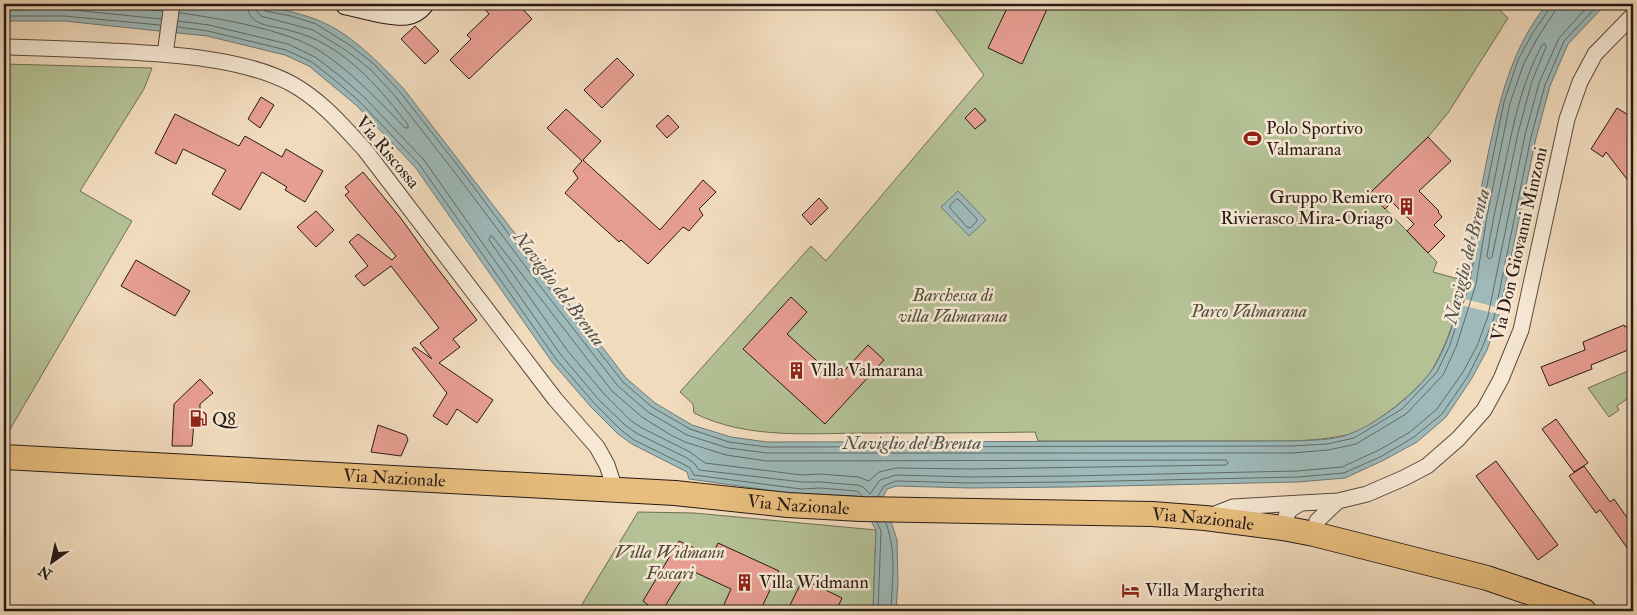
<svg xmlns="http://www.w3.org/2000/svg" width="1637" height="615" viewBox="0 0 1637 615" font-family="'IM FELL Double Pica',serif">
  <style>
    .green { fill: #b4c195; stroke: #6e6e55 }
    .water { fill: #9db9b9; stroke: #6e7977 }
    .pier { fill: #f1dbbd }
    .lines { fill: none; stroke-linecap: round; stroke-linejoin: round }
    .shore { stroke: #626a67; stroke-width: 1 }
    .building { fill: #e79e92; stroke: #271a15 }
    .street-casing { stroke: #5a4a3f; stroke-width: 17 }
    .secondary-casing { stroke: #271a15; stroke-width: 23 }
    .primary-casing { stroke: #271a15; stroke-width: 26 }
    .street { stroke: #f6e8d4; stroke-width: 15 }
    .secondary { stroke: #f6e8d4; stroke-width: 21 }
    .primary { stroke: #e8be7e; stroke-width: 24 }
    .labels { text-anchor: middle; stroke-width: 5; stroke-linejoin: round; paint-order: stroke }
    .poi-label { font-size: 18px; fill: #271a15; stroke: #f6e8d4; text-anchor: start }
    .street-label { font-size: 18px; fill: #271a15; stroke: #f6e8d4 }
    .park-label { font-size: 18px; font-style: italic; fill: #514c3b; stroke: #f6e8d4 }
    .water-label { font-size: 19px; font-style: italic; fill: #50524e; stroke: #f6e8d4 }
  </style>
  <rect width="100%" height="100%" fill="#f1dbbd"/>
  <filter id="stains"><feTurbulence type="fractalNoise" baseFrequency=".004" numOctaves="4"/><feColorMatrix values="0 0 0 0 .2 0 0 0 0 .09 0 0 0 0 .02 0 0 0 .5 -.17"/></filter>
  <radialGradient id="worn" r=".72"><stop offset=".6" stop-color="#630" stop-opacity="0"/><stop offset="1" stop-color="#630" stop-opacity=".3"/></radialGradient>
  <path class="green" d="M931,4H1493L1508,18L1448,113L1428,137L1370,193L1437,262L1433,272L1466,281C1457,310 1449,341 1433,368C1421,389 1373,427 1350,434C1331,439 1311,440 1292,441H1038L1035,432C980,433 925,433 870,433C811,433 748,440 694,413L693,404L680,392L811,246L826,261L984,75Z
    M4,64L152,68L144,89L80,191L132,221L9,431H4Z
    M1628,371L1633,378V401L1630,397L1617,406L1619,410L1609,417L1588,388Z
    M638,512L694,513L876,530L873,611H578Z"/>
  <path class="water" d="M4,4H255C275,8 296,12 315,19C350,32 378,62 403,88L626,378L655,403L692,425L731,437L767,442L1292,441C1312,440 1334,441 1352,433C1381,421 1414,395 1432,370C1446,350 1460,305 1466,281C1468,270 1468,259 1470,247C1475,216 1482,185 1488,154C1500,99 1511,49 1547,4H1606L1568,44L1550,86L1536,138L1498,319L1487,350L1472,378L1446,417L1417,442L1384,460L1345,478L1298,482L1070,487L970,488L896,486L887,489L883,497L897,540L898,582L896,611H873L876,530L857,496L789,493L689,479L687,472L632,444L618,434L591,407L552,362L415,167L356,105L309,66L285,55L207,36L64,21H4Z
    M958,191L986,220L969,236L941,207Z"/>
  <path class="pier" d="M1458,297L1503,309L1502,315L1456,304Z"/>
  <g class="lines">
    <path class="shore" d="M83,4L162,11
      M255,4L256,10L261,16L313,30L347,51L370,69L395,96L453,170L544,291L618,386L648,412L687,435L728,448L767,453H1292L1328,450L1356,444L1406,414L1443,375L1456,347L1476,284L1487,216L1510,103L1524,63L1538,37L1555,11L1557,4
      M261,4L262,8L265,11L291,16L316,24L351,46L374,64L400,92L458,166L549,288L623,382L652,407L690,429L729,442L767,447L1292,446L1327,444L1354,438L1402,409L1437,372L1450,345L1470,282L1481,215L1504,102L1518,60L1532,34L1550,8V4
      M4,10L64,9L161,19
      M180,13C218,18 288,30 320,51C352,72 379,101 405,128H408V125C382,91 351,54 310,37C303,34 295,32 288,30C271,25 248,27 247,4
      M4,16H64L160,25
      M178,21L209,25L288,44L315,57L340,76L364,97L424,160L561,355L599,400L626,426L638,434L687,458L694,463L699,470L802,482H820L857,485L863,487L870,494L880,480L896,475L970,477L1070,476L1297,471L1342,467L1379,450L1410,432L1437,409L1463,372L1477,346L1488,316L1525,135L1539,83L1559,38L1590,4
      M178,27L208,31L286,50L312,62L336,81L360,102L419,164L556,359L595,404L621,430L634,440L683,464L690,468L694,475L801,489L820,488L857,491L862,496
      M1545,44L1546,47L1532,81L1518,133L1492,257L1489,259L1487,256C1491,227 1498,198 1504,169C1513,126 1521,84 1542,45Z
      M957,199L959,200L977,219V221L970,228L967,227L950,208V206Z
      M491,236L493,237L612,391L642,417L669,434L685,442L726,455L767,461L1226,460L1228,463L1226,465L970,469L896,468L879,472L869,481L858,477L820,474L802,475L705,463L690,452L642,428L630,420L605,395L567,350L489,240Z
      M878,496L884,486L896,481L970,483L1070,482L1298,477L1344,473L1382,456L1414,437L1442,414L1468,376L1482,348L1494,318L1531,137L1545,85L1564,41L1599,4
      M877,522L881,531L878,611
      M886,523C897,553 892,580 891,611"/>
  </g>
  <path class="building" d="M480,4H518L532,19L469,79L450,60L471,39L467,35L489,14Z
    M1009,4H1040L1048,7L1022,64L988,48Z
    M415,26L439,51L425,64L401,39Z
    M617,58L634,75L602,108L584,90Z
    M261,97L274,105L260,128L248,119Z
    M975,108L986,120L975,129L965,118Z
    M1617,108L1633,118V187L1606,152L1603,157L1591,149Z
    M566,109L601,141L583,160L660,230L703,180L716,192L699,209L703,215L689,231L683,227L648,264L621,240L619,242L565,193L578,178L573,171L582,161L547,128Z
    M175,114L239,146L245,136L282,157L286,149L323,171L305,202L285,190L287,187L262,172L240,210L212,194L226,170L183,149L176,164L155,153Z
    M668,115L679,127L667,138L656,126Z
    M1428,137L1451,161L1419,191L1439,211L1438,212L1442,217L1434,225L1445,236L1428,253L1407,231L1414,224L1392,202L1385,209L1370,193Z
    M363,172L400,217L428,256L477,320L453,339L460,347L439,363L493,400L477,423L457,409L447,425L433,416L447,393L412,349L415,347L432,359L420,343L439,328L391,266L364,286L355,276L368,266L349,242L358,234L392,260L396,256L345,195L349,192L345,187Z
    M819,198L828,208L811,225L802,215Z
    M316,211L334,230L316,247L297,227Z
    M136,260L190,291L175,316L121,286Z
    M791,297L807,312L787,334L837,379L868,345L884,360L825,424L743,349Z
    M1633,323V348L1591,365L1592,369L1549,386L1541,367L1585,350L1583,342L1624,325L1625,327Z
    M200,379L213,393L200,404V411L195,410L192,446H172L174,404Z
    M1556,419L1588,463L1574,472L1542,429Z
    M378,425L406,435L408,440L401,456L371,452Z
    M1496,461L1558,545L1538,560L1476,476Z
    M1584,466L1610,502L1614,499L1633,526V556L1600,510L1596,513L1569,476Z
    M679,541L712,556L718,543L779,571L760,611H721L731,589L688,569L662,611H656L643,601Z
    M803,579L842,598L836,611H787Z"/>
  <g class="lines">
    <defs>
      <path id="street" d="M4,47C39,48 75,49 110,51C166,54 242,57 292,84C321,100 343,126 365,150L555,399L597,447L607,465L612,480L613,489
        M165,54L172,4
        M1210,516L1233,507L1301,503
        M1283,528L1286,516L1291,509L1301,503L1338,501L1367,494L1404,478L1427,466L1458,439L1484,410L1501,379L1521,330L1567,119L1580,82L1595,54L1633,15
        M1314,534L1317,521L1338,501"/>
      <path id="secondary" d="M346,4C362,7 391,16 406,14C414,13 419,9 423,4"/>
      <g id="primary">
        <path id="s1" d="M4,457L675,493L788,505L861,509L1152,514L1205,518L1283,528L1314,534L1487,578L1584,611"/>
      </g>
    </defs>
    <use href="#street" class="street-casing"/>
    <use href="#secondary" class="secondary-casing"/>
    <use href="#primary" class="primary-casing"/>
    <use href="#street" class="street"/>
    <use href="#secondary" class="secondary"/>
    <use href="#primary" class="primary"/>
  </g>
  <defs>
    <symbol id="stadium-bare" viewBox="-9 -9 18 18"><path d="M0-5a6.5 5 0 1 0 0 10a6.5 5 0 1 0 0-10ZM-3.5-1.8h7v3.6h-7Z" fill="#8f2418" stroke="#f6e8d4" stroke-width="2.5" paint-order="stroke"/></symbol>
    <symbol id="building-bare" viewBox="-9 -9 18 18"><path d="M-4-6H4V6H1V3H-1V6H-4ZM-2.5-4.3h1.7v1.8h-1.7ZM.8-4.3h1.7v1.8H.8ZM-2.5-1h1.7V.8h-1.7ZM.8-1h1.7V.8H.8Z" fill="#8f2418" stroke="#f6e8d4" stroke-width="2.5" paint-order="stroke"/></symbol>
    <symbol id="fuel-bare" viewBox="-9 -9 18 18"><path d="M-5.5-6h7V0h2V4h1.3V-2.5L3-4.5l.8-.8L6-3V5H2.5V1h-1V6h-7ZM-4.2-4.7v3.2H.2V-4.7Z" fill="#8f2418" stroke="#f6e8d4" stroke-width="2.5" paint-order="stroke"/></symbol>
    <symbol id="hotel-bare" viewBox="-9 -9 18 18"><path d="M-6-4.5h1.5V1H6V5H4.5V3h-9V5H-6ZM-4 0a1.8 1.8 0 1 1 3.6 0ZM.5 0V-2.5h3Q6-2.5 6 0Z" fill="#8f2418" stroke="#f6e8d4" stroke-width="2.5" paint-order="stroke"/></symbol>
  </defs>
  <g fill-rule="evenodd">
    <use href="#stadium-bare" x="1240" y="126" width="25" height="25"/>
    <use href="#building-bare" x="1394" y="194" width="25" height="25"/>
    <use href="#building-bare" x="784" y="358" width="25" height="25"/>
    <use href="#fuel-bare" x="186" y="406" width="25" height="25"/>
    <use href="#building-bare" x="732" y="570" width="25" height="25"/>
    <use href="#hotel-bare" x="1118" y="578" width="25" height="25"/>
  </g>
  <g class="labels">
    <g class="poi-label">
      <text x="1266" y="134">Polo Sportivo<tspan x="1266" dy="21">Valmarana</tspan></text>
      <text x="1393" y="203" text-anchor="end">Gruppo Remiero<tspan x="1393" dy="21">Rivierasco Mira-Oriago</tspan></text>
      <text x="810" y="376">Villa Valmarana</text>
      <text x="212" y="425">Q8</text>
      <text x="759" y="588">Villa Widmann</text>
      <text x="1145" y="596">Villa Margherita</text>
    </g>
    <g class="street-label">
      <text transform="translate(388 152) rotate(50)" y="6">Via Riscossa</text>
      <text transform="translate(1519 244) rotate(-77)" y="6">Via Don Giovanni Minzoni</text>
      <text dy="6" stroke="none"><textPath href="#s1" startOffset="391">Via Nazionale</textPath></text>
      <text dy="6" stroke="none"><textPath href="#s1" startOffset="796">Via Nazionale</textPath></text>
      <text dy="6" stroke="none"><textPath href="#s1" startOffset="1201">Via Nazionale</textPath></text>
    </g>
    <g class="park-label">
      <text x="953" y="301">Barchessa di<tspan x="953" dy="21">villa Valmarana</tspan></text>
      <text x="1249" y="317">Parco Valmarana</text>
      <text x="670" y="558">Villa Widmann<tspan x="670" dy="21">Foscari</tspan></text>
    </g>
    <g class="water-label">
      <text transform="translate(1466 256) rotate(-76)" y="7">Naviglio del Brenta</text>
      <text transform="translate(560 288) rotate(53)" y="7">Naviglio del Brenta</text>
      <text x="912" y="449">Naviglio del Brenta</text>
    </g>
  </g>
  <rect width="1637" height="615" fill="none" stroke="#f1dbbd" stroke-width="20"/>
  <rect x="5" y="5" width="1627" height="605" fill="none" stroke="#271a15" stroke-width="2.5"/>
  <rect x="10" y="10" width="1617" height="595" fill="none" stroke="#271a15"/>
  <g transform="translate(52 562) rotate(213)" stroke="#f6e8d4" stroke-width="4" paint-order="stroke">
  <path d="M0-4L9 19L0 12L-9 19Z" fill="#271a15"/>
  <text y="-8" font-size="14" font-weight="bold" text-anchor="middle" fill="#271a15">N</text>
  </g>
  <rect width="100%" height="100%" filter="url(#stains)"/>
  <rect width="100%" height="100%" fill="url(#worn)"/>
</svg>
